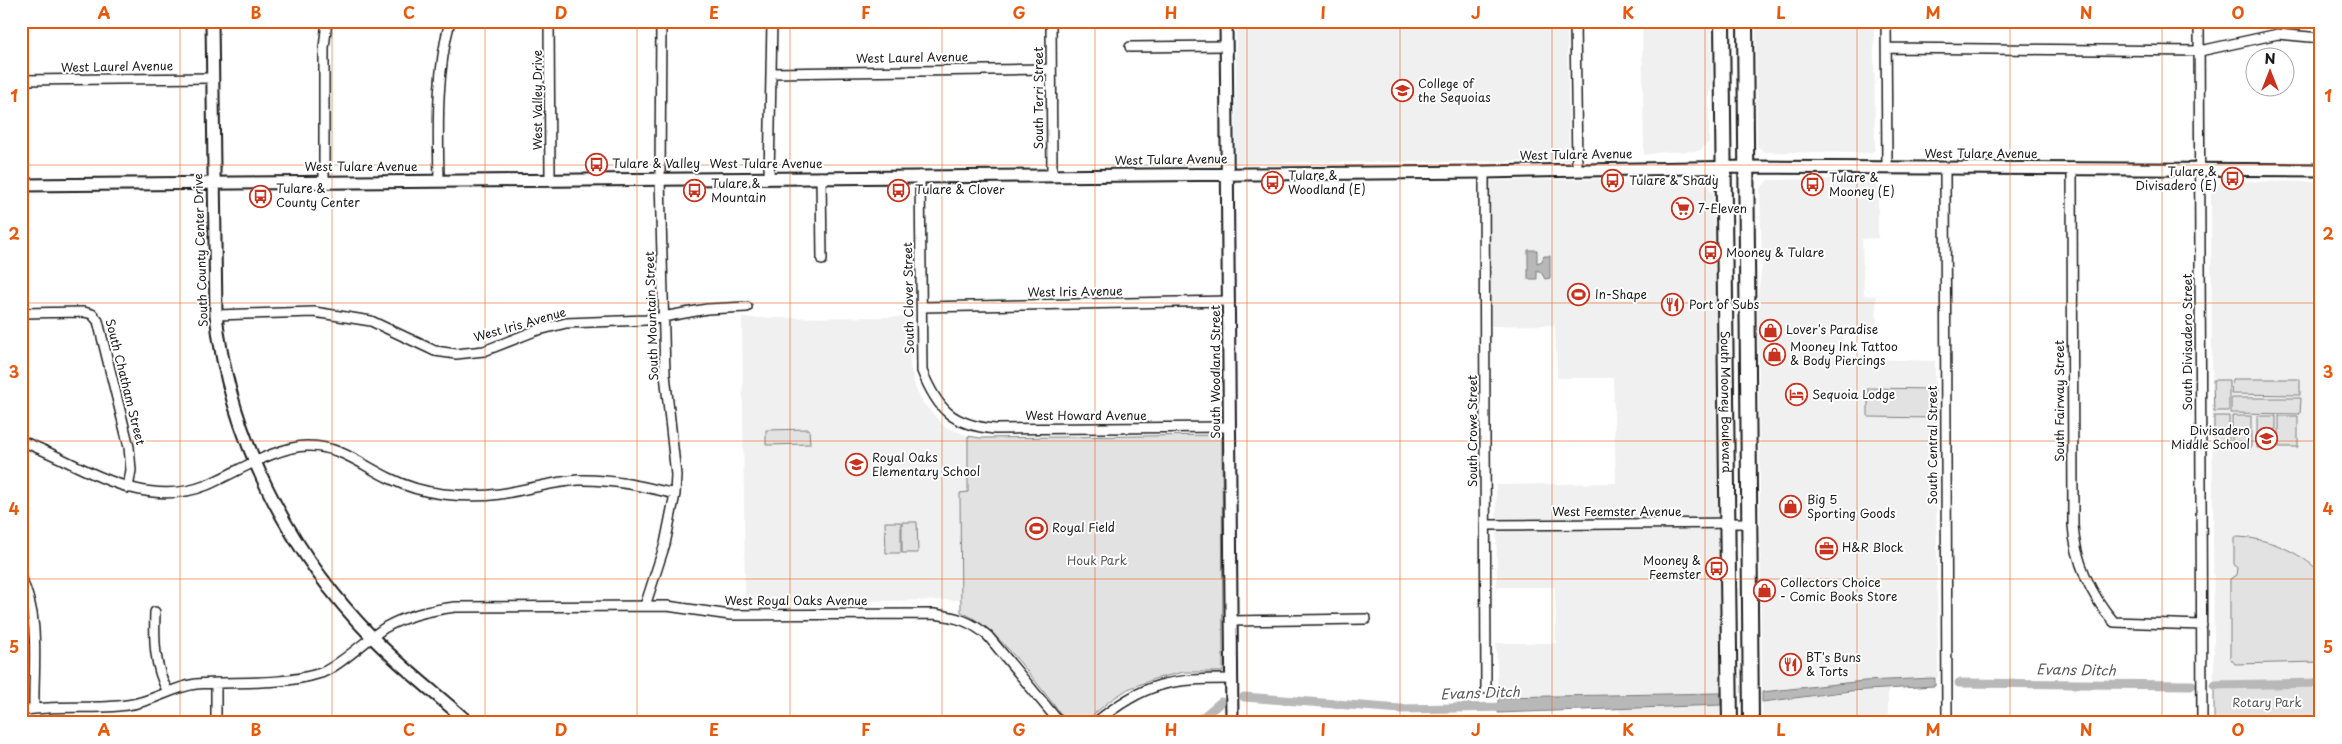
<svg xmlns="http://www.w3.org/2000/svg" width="2342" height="744" viewBox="0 0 2342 744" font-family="'Playpen Sans',sans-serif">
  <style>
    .built { fill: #f0f0f0 }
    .green { fill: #e2e2e2; stroke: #7f7f7f }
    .water { fill: #b8b8b8; stroke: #7a7a7a }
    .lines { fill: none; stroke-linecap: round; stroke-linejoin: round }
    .canal { stroke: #b8b8b8; stroke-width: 9 }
    .minor-casing { stroke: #1c1c1c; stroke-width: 12 }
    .tertiary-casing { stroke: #1c1c1c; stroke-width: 15 }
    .primary-casing { stroke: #1c1c1c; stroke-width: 18 }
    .minor { stroke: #fff; stroke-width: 9 }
    .tertiary { stroke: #fff; stroke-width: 11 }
    .primary { stroke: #fff; stroke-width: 14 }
    .grid { fill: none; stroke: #e8590c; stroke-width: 1; stroke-opacity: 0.55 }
    .labels { text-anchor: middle; stroke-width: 4; stroke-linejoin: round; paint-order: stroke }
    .street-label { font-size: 12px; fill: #1c1c1c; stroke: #fff }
    .poi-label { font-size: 12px; fill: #1c1c1c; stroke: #fff; text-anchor: start }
    .park-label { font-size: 12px; fill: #575757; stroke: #fff }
    .water-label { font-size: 14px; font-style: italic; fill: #5a5a5a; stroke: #fff }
    .neatline { fill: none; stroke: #e8590c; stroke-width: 2 }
    .grid-label { font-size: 16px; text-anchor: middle; font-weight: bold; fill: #e8590c }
  </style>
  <rect width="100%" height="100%" fill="#fff"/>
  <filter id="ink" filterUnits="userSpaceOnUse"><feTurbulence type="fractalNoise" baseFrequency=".02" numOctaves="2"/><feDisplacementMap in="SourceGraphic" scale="10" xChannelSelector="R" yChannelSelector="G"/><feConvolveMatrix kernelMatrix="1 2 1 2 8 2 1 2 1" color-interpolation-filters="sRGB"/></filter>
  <g filter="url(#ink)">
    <path class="built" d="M1236,21H1567L1569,161L1236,163Z
      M1642,21H1711L1712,85L1709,96V142L1699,151L1663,152L1644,155Z
      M1756,21H1874L1875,150L1871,153L1764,152L1757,146Z
      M1878,178V238L1862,239L1864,295L1876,296L1877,328L1843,327V358L1935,361L1938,678L1864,681L1762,692L1758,295L1762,266L1760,189L1768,180Z
      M1609,179L1621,183H1703L1713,192L1719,385L1721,693L1498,697L1496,643H1556L1555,587H1497L1496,485L1616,483L1613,378H1557L1555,325L1491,326L1488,181Z
      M2222,181L2321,182V684H2214L2211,193Z
      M908,317L910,366L916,390L923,403L944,426L968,436V493H960L961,600L745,602L742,318Z
      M1888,689V723H1762V702Z
      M1721,705V723H1620V708Z"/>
    <path class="green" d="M2232,379H2300V395L2231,394Z
      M2213,380H2229V411H2214Z
      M1868,388L1935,389V418L1868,417Z
      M2231,398H2301L2300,414L2231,413Z
      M2214,416H2229V447H2214Z
      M2232,416H2251V448H2232Z
      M2257,416H2276V448H2257Z
      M2279,416H2298V447H2279Z
      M809,429L810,444L766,445V430Z
      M1222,435L1223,672H1184L1154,679L1128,689L1111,700L1083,723H1068C1041,690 999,627 961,612L960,493L968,492V436L981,438Z
      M885,522H901V553H886Z
      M902,522H917L918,553H902Z
      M2234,537C2266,537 2299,551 2321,573V662L2235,664L2230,658V579L2236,575L2237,568L2234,564Z
      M2214,684H2321V723H2214Z"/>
    <path class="water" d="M1528,250H1537V263L1542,261L1544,256H1550V278L1545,279L1541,272L1537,270V279H1528Z
      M1935,678V686L1851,691L1762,702V692L1864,681Z
      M1721,693V705L1498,713V697Z"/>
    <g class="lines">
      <path class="canal" d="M1959,683L2192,685
        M2214,685L2321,683
        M1244,697L1401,709L1510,707
        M1196,723L1221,702"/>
      <defs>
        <path id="minor" d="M549,21L550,179
          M1051,21L1052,174
          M1575,21L1577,168
          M1886,21L1887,167
          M2199,21L2202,723
          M1130,47L1226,46
          M1887,48L2200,51L2278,34L2321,38
          M772,73L1051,69
          M21,80L213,78
          M1945,167L1947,723
          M2072,168L2073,525C2075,560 2091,596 2114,622L2202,625
          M1484,172L1486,689
          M920,176L922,371C938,410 952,425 995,429L1230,427
          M821,177L822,260
          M769,178L772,21
          M439,180C438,126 436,74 450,21
          M324,181V48L327,21
          M922,307L1229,301
          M21,313L84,312L92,314L98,321L129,447L131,470L128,488
          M216,315L314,312L371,321L435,351L456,354L484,351L535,331L566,323L646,320L707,309L747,307
          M21,441C81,463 140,512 207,485C235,473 279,445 309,446C340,446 362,465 389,478C405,486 425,492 443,494C461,496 481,497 500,494C526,490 552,482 578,480C612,479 642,486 675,494
          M1486,525L1749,523
          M21,579C41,617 33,667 34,708
          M645,606L665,544L675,494L676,475L665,374L660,178L661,21
          M155,612C154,640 154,666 168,692
          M1231,621L1366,619
          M216,683V723
          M21,711C57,704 92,710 127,705C153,702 172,687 196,684C237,681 280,686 321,673C340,666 368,638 386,627C407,615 431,610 455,607L667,606L730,615L934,614C956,617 971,621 988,636L1060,723
          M1095,723C1145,682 1169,679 1232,679"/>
        <path id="tertiary" d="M212,21L216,315C229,435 288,551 372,637C402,668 437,694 469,723
          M1226,21L1232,723
          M21,185L1484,172L1746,167L2321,170"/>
        <g id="primary">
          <path id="s1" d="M1722,21C1723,255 1727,489 1730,723"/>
          <path d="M1745,21L1751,723"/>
        </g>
      </defs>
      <use href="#minor" class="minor-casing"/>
      <use href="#tertiary" class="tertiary-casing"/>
      <use href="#primary" class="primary-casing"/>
      <use href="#minor" class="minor"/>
      <use href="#tertiary" class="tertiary"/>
      <use href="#primary" class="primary"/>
    </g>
  </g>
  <path class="grid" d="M180,21V723M332,21V723M485,21V723M637,21V723M790,21V723M942,21V723M1095,21V723M1247,21V723M1400,21V723M1552,21V723M1705,21V723M1857,21V723M2010,21V723M2162,21V723M21,165H2321M21,303H2321M21,441H2321M21,579H2321"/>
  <defs>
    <symbol id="university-ring" viewBox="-11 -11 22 22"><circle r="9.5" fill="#fff" stroke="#c8321e" stroke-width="1.5"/><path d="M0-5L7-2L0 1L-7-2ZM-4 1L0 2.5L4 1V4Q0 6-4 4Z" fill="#c8321e"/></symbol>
    <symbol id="bus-ring" viewBox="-11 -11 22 22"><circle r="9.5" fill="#fff" stroke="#c8321e" stroke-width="1.5"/><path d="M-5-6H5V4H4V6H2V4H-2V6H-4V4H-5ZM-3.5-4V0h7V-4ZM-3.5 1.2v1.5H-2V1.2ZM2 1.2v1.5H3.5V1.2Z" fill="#c8321e"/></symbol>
    <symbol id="supermarket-ring" viewBox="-11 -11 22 22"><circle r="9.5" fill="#fff" stroke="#c8321e" stroke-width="1.5"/><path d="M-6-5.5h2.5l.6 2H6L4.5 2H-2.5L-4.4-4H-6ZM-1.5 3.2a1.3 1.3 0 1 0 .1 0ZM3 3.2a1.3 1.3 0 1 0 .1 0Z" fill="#c8321e"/></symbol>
    <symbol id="stadium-ring" viewBox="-11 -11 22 22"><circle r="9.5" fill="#fff" stroke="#c8321e" stroke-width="1.5"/><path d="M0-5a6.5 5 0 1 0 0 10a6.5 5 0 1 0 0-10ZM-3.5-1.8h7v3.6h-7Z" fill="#c8321e"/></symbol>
    <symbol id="restaurant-ring" viewBox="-11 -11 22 22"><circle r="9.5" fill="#fff" stroke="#c8321e" stroke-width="1.5"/><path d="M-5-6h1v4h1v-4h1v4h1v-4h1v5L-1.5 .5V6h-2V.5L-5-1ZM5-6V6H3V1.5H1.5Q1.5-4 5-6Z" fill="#c8321e"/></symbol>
    <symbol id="shop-ring" viewBox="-11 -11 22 22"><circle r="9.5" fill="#fff" stroke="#c8321e" stroke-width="1.5"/><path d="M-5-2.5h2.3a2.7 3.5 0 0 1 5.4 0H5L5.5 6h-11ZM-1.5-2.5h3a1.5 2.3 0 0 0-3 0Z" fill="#c8321e"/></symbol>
    <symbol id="hotel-ring" viewBox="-11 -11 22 22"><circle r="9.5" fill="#fff" stroke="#c8321e" stroke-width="1.5"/><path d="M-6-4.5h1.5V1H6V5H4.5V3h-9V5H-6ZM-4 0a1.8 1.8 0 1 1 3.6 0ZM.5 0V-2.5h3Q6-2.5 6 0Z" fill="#c8321e"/></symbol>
    <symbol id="school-ring" viewBox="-11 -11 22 22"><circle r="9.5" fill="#fff" stroke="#c8321e" stroke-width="1.5"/><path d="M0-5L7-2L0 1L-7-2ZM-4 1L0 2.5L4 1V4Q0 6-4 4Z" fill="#c8321e"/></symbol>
    <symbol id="office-ring" viewBox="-11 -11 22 22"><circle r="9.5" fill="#fff" stroke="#c8321e" stroke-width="1.5"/><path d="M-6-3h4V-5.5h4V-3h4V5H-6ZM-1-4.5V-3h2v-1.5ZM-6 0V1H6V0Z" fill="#c8321e"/></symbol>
  </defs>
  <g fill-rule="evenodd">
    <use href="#university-ring" x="1390" y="78" width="25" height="25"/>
    <use href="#bus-ring" x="584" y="152" width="25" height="25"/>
    <use href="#bus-ring" x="2220" y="166" width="25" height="25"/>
    <use href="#bus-ring" x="1600" y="168" width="25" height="25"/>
    <use href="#bus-ring" x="1260" y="170" width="25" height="25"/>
    <use href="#bus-ring" x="1800" y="172" width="25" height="25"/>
    <use href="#bus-ring" x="886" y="178" width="25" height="25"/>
    <use href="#bus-ring" x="682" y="178" width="25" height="25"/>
    <use href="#bus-ring" x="248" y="184" width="25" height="25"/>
    <use href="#supermarket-ring" x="1670" y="196" width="25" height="25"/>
    <use href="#bus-ring" x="1698" y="240" width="25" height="25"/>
    <use href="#stadium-ring" x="1566" y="282" width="25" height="25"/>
    <use href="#restaurant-ring" x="1660" y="292" width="25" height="25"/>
    <use href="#shop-ring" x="1758" y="318" width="25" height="25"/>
    <use href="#shop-ring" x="1762" y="342" width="25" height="25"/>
    <use href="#hotel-ring" x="1784" y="382" width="25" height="25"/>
    <use href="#school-ring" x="2254" y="426" width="25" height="25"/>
    <use href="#school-ring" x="844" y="452" width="25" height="25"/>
    <use href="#shop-ring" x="1778" y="494" width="25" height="25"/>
    <use href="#stadium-ring" x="1024" y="516" width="25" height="25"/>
    <use href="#office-ring" x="1814" y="536" width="25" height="25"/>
    <use href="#bus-ring" x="1704" y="556" width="25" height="25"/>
    <use href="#shop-ring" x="1752" y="578" width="25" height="25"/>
    <use href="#restaurant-ring" x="1778" y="652" width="25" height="25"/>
  </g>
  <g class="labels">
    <g class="street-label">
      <text transform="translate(912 58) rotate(-1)" y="4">West Laurel Avenue</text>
      <text transform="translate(117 67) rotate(-1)" y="4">West Laurel Avenue</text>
      <text transform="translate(1039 98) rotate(-90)" y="4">South Terri Street</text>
      <text transform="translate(538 100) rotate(-90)" y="4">West Valley Drive</text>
      <text x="1981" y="158">West Tulare Avenue</text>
      <text transform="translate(1576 155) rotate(-1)" y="4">West Tulare Avenue</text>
      <text transform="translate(1171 160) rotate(-1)" y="4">West Tulare Avenue</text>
      <text x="766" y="168">West Tulare Avenue</text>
      <text x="361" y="171">West Tulare Avenue</text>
      <text transform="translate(201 250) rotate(-92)" y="4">South County Center Drive</text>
      <text transform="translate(1075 292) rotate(-1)" y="4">West Iris Avenue</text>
      <text transform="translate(909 298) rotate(-91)" y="4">South Clover Street</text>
      <text transform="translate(652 316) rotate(-92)" y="4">South Mountain Street</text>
      <text transform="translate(520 325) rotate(-16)" y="4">West Iris Avenue</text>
      <text transform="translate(2188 342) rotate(-90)" y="4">South Divisadero Street</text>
      <text transform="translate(1216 372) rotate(-90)" y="4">South Woodland Street</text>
      <text transform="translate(125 382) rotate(76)" y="4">South Chatham Street</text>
      <text transform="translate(2060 401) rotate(-90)" y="4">South Fairway Street</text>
      <text dy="4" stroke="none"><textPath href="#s1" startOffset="381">South Mooney Boulevard</textPath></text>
      <text x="1086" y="420">West Howard Avenue</text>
      <text transform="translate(1473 431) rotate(-90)" y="4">South Crowe Street</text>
      <text transform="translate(1933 445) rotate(-90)" y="4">South Central Street</text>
      <text x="1617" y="516">West Feemster Avenue</text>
      <text x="796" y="605">West Royal Oaks Avenue</text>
    </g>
    <g class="poi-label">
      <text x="1418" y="88">College of<tspan x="1418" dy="14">the Sequoias</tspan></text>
      <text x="612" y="168">Tulare &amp; Valley</text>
      <text x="2217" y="176" text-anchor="end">Tulare &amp;<tspan x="2217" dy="14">Divisadero (E)</tspan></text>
      <text x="1288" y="180">Tulare &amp;<tspan x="1288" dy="14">Woodland (E)</tspan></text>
      <text x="1829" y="182">Tulare &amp;<tspan x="1829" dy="14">Mooney (E)</tspan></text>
      <text x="1629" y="185">Tulare &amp; Shady</text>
      <text x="711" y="188">Tulare &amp;<tspan x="711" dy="14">Mountain</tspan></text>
      <text x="276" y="193">Tulare &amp;<tspan x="276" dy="14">County Center</tspan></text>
      <text x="915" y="194">Tulare &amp; Clover</text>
      <text x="1698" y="213">7-Eleven</text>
      <text x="1726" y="257">Mooney &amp; Tulare</text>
      <text x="1595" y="299">In-Shape</text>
      <text x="1689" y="309">Port of Subs</text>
      <text x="1786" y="334">Lover's Paradise</text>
      <text x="1790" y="351">Mooney Ink Tattoo<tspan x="1790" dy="14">&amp; Body Piercings</tspan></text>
      <text x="1812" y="399">Sequoia Lodge</text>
      <text x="2250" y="435" text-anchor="end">Divisadero<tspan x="2250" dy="14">Middle School</tspan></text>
      <text x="872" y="462">Royal Oaks<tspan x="872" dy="14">Elementary School</tspan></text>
      <text x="1807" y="504">Big 5<tspan x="1807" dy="14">Sporting Goods</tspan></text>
      <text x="1052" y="532">Royal Field</text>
      <text x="1842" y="552">H&amp;R Block</text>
      <text x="1701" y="565" text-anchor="end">Mooney &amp;<tspan x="1701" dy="14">Feemster</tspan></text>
      <text x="1780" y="587">Collectors Choice<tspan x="1780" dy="14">- Comic Books Store</tspan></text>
      <text x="1806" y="662">BT's Buns<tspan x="1806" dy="14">&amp; Torts</tspan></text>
    </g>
    <g class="park-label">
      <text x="1097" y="565">Houk Park</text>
      <text x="2267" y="707">Rotary Park</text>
    </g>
    <g class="water-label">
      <text transform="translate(2076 670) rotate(1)" y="5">Evans Ditch</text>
      <text transform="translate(1480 693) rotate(-2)" y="5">Evans Ditch</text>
    </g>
  </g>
  <rect width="2342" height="744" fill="none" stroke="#fff" stroke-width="55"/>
  <g transform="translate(2270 72)"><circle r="24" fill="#ffffff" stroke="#a4a4a4"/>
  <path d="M0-4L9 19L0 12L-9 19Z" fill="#c8321e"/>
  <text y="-8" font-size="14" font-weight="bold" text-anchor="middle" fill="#1c1c1c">N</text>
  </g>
  <rect x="28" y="28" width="2286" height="688" class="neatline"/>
  <g class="grid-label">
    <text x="104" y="19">A</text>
    <text x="256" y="19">B</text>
    <text x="409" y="19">C</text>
    <text x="561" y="19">D</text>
    <text x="714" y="19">E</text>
    <text x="866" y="19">F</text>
    <text x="1019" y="19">G</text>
    <text x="1171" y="19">H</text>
    <text x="1323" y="19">I</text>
    <text x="1476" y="19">J</text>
    <text x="1628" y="19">K</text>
    <text x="1781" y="19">L</text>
    <text x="1933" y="19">M</text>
    <text x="2086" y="19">N</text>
    <text x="2238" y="19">O</text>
    <text x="14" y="102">1</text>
    <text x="2328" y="102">1</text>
    <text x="14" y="240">2</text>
    <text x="2328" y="240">2</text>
    <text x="14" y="378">3</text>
    <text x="2328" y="378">3</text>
    <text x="14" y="515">4</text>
    <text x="2328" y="515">4</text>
    <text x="14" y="653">5</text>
    <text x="2328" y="653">5</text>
    <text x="104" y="736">A</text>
    <text x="256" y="736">B</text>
    <text x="409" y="736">C</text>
    <text x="561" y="736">D</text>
    <text x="714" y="736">E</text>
    <text x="866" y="736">F</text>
    <text x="1019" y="736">G</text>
    <text x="1171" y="736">H</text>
    <text x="1323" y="736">I</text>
    <text x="1476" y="736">J</text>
    <text x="1628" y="736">K</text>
    <text x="1781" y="736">L</text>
    <text x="1933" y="736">M</text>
    <text x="2086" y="736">N</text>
    <text x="2238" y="736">O</text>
  </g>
</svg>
